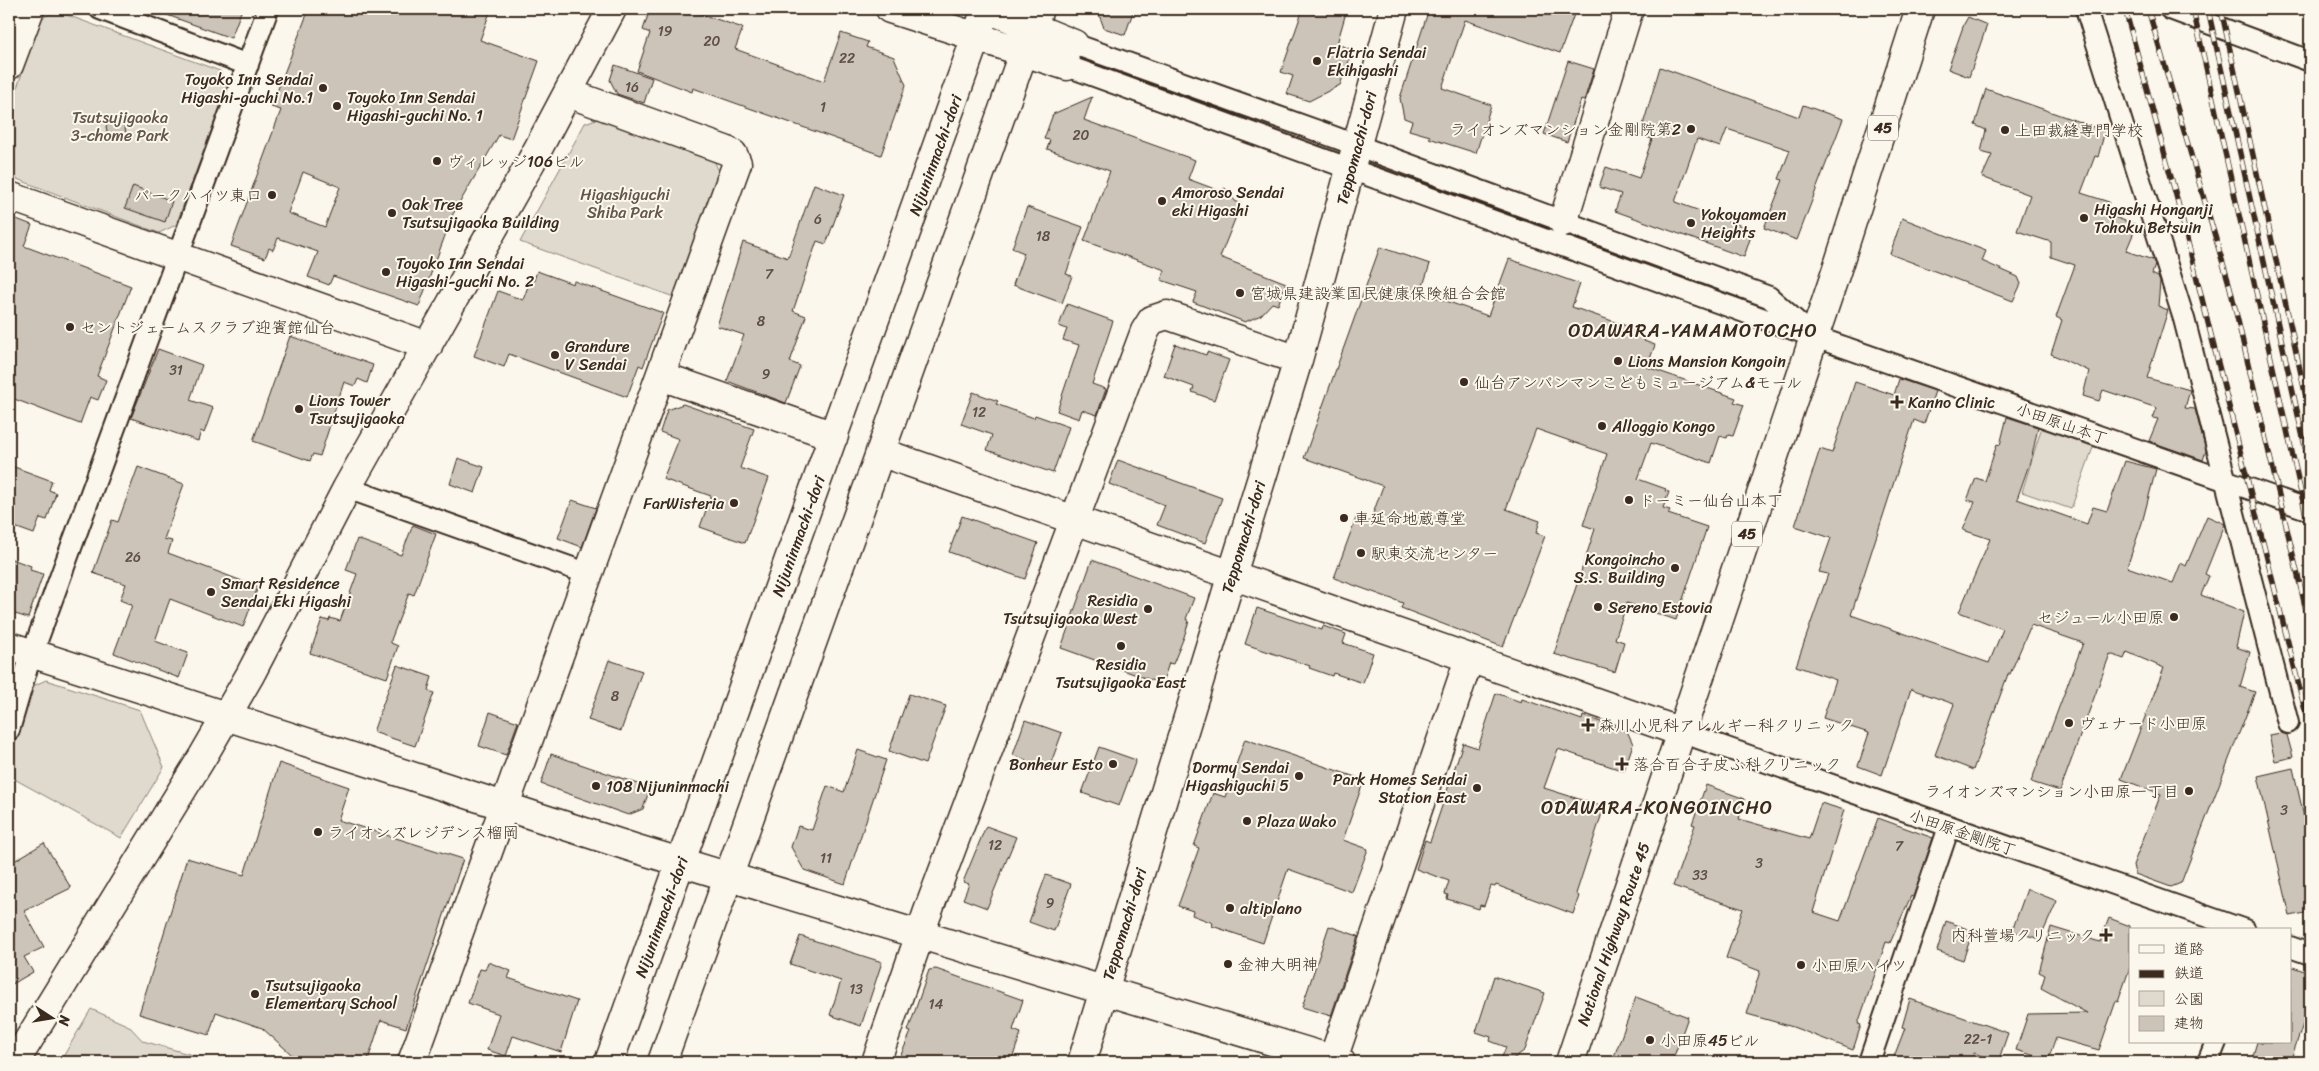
<svg xmlns="http://www.w3.org/2000/svg" width="2319" height="1071" viewBox="0 0 2319 1071" font-family="Sriracha,'Klee One',sans-serif">
  <style>
    .green { fill: #dfd9ce; stroke: #8d8276 }
    .building { fill: #ccc4b9; stroke: #3b2a1e; fill-rule: evenodd }
    .lines { fill: none; stroke-linecap: round; stroke-linejoin: round }
    .street-casing { stroke: #3b2a1e; stroke-width: 24 }
    .secondary-casing { stroke: #3b2a1e; stroke-width: 31 }
    .highway-casing { stroke: #3b2a1e; stroke-width: 31 }
    .street { stroke: #fbf7ec; stroke-width: 20 }
    .secondary { stroke: #fbf7ec; stroke-width: 28 }
    .highway { stroke: #fbf7ec; stroke-width: 28 }
    .rail-casing { stroke: #3b2a1e; stroke-width: 5.5 }
    .rail { stroke: #fbf7ec; stroke-width: 4; stroke-dasharray: 11; stroke-linecap: butt }
    .poi-dot { fill: #3b2a1e; stroke: #fbf7ec; stroke-width: 2 }
    .labels { text-anchor: middle; stroke-width: 4; stroke-linejoin: round; paint-order: stroke }
    .number-label { font-size: 14px; fill: #5f5045 }
    .shield { fill: #fbf7ec; stroke: #75685c; stroke-width: 1 }
    .shield-label { font-size: 15px; font-weight: bold; fill: #3b2a1e }
    .poi-label { font-size: 16px; fill: #3b2a1e; stroke: #fbf7ec; text-anchor: start }
    .park-label { font-size: 16px; fill: #64564a; stroke: #fbf7ec }
    .street-label { font-size: 16px; fill: #3b2a1e; stroke: #fbf7ec }
    .quarter-label { font-size: 19px; letter-spacing: 1px; fill: #3b2a1e; stroke: #fbf7ec }
  </style>
  <rect width="100%" height="100%" fill="#fbf7ec"/>
  <filter id="ink" filterUnits="userSpaceOnUse"><feTurbulence type="fractalNoise" baseFrequency=".02" numOctaves="2"/><feDisplacementMap in="SourceGraphic" scale="10" xChannelSelector="R" yChannelSelector="G"/><feConvolveMatrix kernelMatrix="1 2 1 2 8 2 1 2 1" color-interpolation-filters="sRGB"/></filter>
  <g filter="url(#ink)">
    <path class="green" d="M56,11L220,71L227,88L176,225L159,233L9,176V112L40,19Z
      M599,118L714,160L719,172L674,297L520,242L585,123Z
      M2043,423L2095,442L2071,509L2022,492Z
      M46,680L140,710L164,767L121,838L9,776V762L33,686Z
      M91,1009L129,1026L143,1041L217,1062H60Z"/>
    <path class="building" d="M157,9H242L231,38L156,11Z
      M309,9H491L480,40L539,61L511,139L499,135L453,214L419,306L333,276L329,285L308,277L318,252L278,238L273,250L269,248L265,258L231,246L281,110L271,107ZM303,172L340,187L325,227L288,213Z
      M650,9H686L743,28L735,49L824,81L841,33L868,42L866,47L894,57L906,85L881,155L693,88L692,92L637,71L650,33L643,30Z
      M1097,9H1134L1125,35L1104,28Z
      M1303,9H1347L1337,44L1353,50L1340,85L1309,101L1287,94L1293,76L1281,72Z
      M1429,9H1576L1560,53L1465,20L1442,88L1491,105L1476,153L1429,138L1430,136L1409,130L1412,121L1404,118L1400,98Z
      M1968,17L1987,25L1969,77L1948,69L1964,24Z
      M1568,61L1594,69L1584,101L1581,100L1567,142L1544,134Z
      M615,65L652,78L644,103L617,94L610,80Z
      M1660,67L1799,117L1803,105L1843,119L1797,240L1764,228L1783,180L1779,179L1790,150L1727,129L1720,147L1697,139L1675,202L1753,230L1744,257L1615,211L1621,194L1599,187L1606,167L1639,178L1652,139L1640,135Z
      M1986,89L2105,131L2098,157L2095,156L2081,193L2109,202L2105,214L2137,225L2126,251L2153,260L2155,265L2152,274L2158,277L2160,282L2158,306L2168,310L2147,378L2190,390L2185,408L2195,409L2206,451L2203,460L2149,441L2158,419L2153,418L2157,408L2103,390L2099,401L2083,396L2089,371L2051,354L2062,320L2056,317L2075,265L2051,257V242L2017,231L2030,195L1982,177L1992,155L1981,152L1986,130L1975,125Z
      M1092,97L1084,120L1195,160L1188,179L1220,191L1225,188L1235,201L1241,204L1220,257L1286,283L1278,305L1272,303L1261,315L1245,322L1193,302L1197,292L1161,280L1165,270L1084,241L1110,171L1047,149L1050,140L1044,139L1053,114Z
      M114,119L124,122L126,133L118,140L108,136L106,126Z
      M814,184L844,195L826,244L817,241L793,311L806,316L790,362L800,366L786,403L727,381L744,335L717,326L743,242L788,258Z
      M133,186L172,201L165,222L125,208Z
      M1027,207L1083,227L1066,274L1072,276L1062,303L1013,285L1024,253L1012,248Z
      M9,216L32,225L24,246L131,286L97,376L106,380L98,400L90,397L80,424L9,397Z
      M1902,218L1986,251L1982,261L2018,277L2021,284L2013,301L1890,254Z
      M1380,247L1430,264L1421,292L1488,316L1509,259L1580,284L1572,307L1641,331L1640,334L1646,336L1644,341L1655,345L1647,367L1736,398L1734,402L1744,405L1733,436L1728,435L1727,438L1720,436L1711,463L1651,443L1638,479L1666,489L1665,491L1669,492L1663,508L1670,510L1668,514L1707,527L1676,620L1627,603L1615,639L1624,642L1615,672L1554,654L1595,529L1583,525L1607,454L1536,429L1506,509L1540,521L1536,533L1545,536L1503,647L1401,608L1403,603L1334,578L1356,518L1370,522L1383,486L1304,458Z
      M537,271L573,284L574,281L663,313L643,367L639,365L627,397L509,354L504,367L474,356L498,291L523,300L530,281L533,283Z
      M1067,304L1113,321L1092,384L1106,389L1097,415L1082,410L1079,419L1057,411L1079,345L1063,340L1067,329L1059,326Z
      M290,336L373,365L367,383L358,379L355,386L344,382L320,456L313,454L310,461L253,441Z
      M1175,344L1206,355L1207,352L1229,360L1214,400L1192,392L1194,387L1164,376Z
      M158,349L202,365L190,400L213,408L204,433L201,431L198,441L131,418Z
      M1899,379L1935,391L1924,424L1914,420L1851,615L1989,663L2003,629L1959,612L1990,539L1963,530L1975,502L1967,500L1976,478L1985,481L1997,444L2000,445L2007,417L2038,427L2032,456L2017,499L2087,524L2093,507L2107,511L2125,461L2156,469L2142,523L2127,567L2173,583L2181,563L2186,566L2207,516L2225,524L2205,574L2209,576L2201,595L2244,612L2236,647L2250,652L2240,687L2255,692L2181,883L2171,887L2135,874L2133,865L2161,794L2121,779L2164,668L2127,652L2124,659L2110,654L2060,791L2031,782L2083,643L2031,625L2010,674H2008L1973,770L1935,755L1954,704L1911,689L1882,775L1858,766L1869,733L1823,718L1836,680L1796,666L1828,574L1819,572L1831,538L1795,526L1820,449L1832,453L1855,382L1894,395Z
      M973,392L998,401L996,404L1034,418L1035,415L1069,427L1053,473L987,450L992,435L961,424Z
      M683,404L754,429L740,468L769,478L745,543L700,527L711,496L663,479L679,439L660,432L667,410Z
      M458,458L484,467L475,493L450,484Z
      M1118,460L1222,498L1205,543L1157,525L1165,505L1109,484Z
      M9,465L52,481L49,490L56,493L47,520L40,518L34,534L9,525Z
      M138,467L184,484L164,539L172,541L168,553L258,587L243,627L170,599L155,641L188,653L179,678L114,653L132,605L120,600L126,584L93,573L112,520L118,522Z
      M572,500L596,508L582,547L558,538Z
      M962,516L1038,543L1025,579L949,552Z
      M413,525L436,534L414,595L409,593L391,640V643L398,646L387,678L310,653L322,619L329,621L330,618L340,621L357,574L346,570L357,539L401,555Z
      M9,558L31,566L30,570L43,574L28,618L9,612Z
      M1092,560L1194,598L1186,619L1189,621L1184,637L1173,664L1169,663L1162,684L1061,648Z
      M1257,608L1322,630L1323,626L1346,634L1343,643L1373,653L1363,683L1333,673L1332,676L1309,668L1310,666L1245,644Z
      M609,660L642,671L621,731L588,720Z
      M397,665L432,677L428,690L434,693L415,746L373,732Z
      M1496,693L1521,702L1522,699L1582,720L1583,716L1627,731L1633,744L1624,771L1558,749L1544,788L1604,807L1576,894L1579,896L1573,914L1496,885L1495,887L1491,886L1484,906L1480,905L1479,909L1447,899L1448,895L1445,894L1449,881L1416,869L1425,840L1430,842L1463,743L1478,748Z
      M909,694L946,706L925,764L889,751Z
      M490,712L518,722L506,755L479,746Z
      M1025,720L1062,733L1049,768L1013,755Z
      M2281,733L2287,735L2293,757L2275,761L2269,735Z
      M1245,739L1364,780L1343,840L1368,849L1352,892L1288,869L1263,943L1212,926L1213,923L1192,915L1193,911L1178,906L1199,848L1194,846L1213,793L1225,797Z
      M1099,747L1136,760L1119,806L1082,793Z
      M858,750L886,760L845,884L804,870L791,847L798,826L812,830L827,786L844,792Z
      M551,754L650,788L643,809L628,815L541,784Z
      M279,763L349,787L338,820L463,859L406,1028L381,1020L368,1060L360,1058L357,1062H300L262,1028L216,1012L209,1035L139,1014L187,858L244,875Z
      M2293,768L2310,844V912L2290,916L2258,776Z
      M1706,785L1745,799L1739,819L1809,839L1821,803L1844,810L1813,912L1840,921L1878,818L1933,838L1913,897L1911,896L1890,943L1886,942L1858,1024L1861,1025L1853,1050L1793,1027L1747,1014L1760,971L1726,958L1743,909L1673,886L1695,825L1692,824Z
      M986,826L1016,837L987,908L963,899L969,884L963,882Z
      M44,843L71,888L24,911L44,947L24,957L33,972L9,986V864Z
      M1046,875L1071,884L1054,931L1029,922Z
      M2027,889L2057,901L2040,939L2012,931Z
      M2109,918L2130,926V967L2118,1002L2116,1001L2099,1050L2056,1038L2048,1060L2016,1050L2028,1014L2087,1013L2041,988L2045,975L2039,972L2051,927L2100,942Z
      M1946,921L1973,931L1963,960L1937,951Z
      M1329,926L1358,936L1331,1016L1302,1007Z
      M800,936L882,962L861,1026L830,1015L841,981L790,964Z
      M488,962L511,971L508,978L577,1001L561,1052L513,1036L506,1056L487,1050L499,1014L468,1003L480,969L485,970Z
      M2290,966L2310,973V1004L2290,1062H2251L2257,1042H2290Z
      M936,969L1023,1000L1013,1030L1021,1033L1011,1062H912L900,1057L911,1032L908,1031L929,970Z
      M1494,976L1545,993L1525,1050L1509,1062H1500L1506,1047L1490,1041L1491,1037L1476,1032Z
      M1636,997L1688,1017L1672,1062H1612Z
      M1910,999L2008,1033L1998,1062L1974,1053L1971,1062H1892L1905,1028L1902,1027Z"/>
    <g class="lines">
      <defs>
        <path id="street" d="M100,9L248,65
          M2086,9L2184,319L2288,723
          M2170,9L2310,61
          M1074,44L1315,130L1769,297L1805,329
          M1067,66L1761,318L2310,510
          M347,488L589,574
          M9,730L27,668L268,9
          M1681,732L2245,930
          M2290,947L2310,954
          M1869,1062L1949,827
          M2208,1062L2216,1042"/>
        <path id="secondary" d="M890,9L1067,66
          M988,9L1074,44
          M9,65L30,9
          M9,196L428,346
          M1563,222L1629,9
          M661,376L834,436
          M880,452L1681,732
          M9,646L637,849L1341,1062
          M15,1062L203,756L250,675L347,488L531,162L612,9
          M412,1062L737,163L733,154L725,150L568,93
          M609,1062L986,9
          M662,1062L1039,9
          M876,1062L927,914L1145,331L1152,320L1167,315L1298,360
          M1082,1062L1298,360L1394,9
          M1332,1062L1469,659"/>
        <path id="highway" d="M1570,1062L1836,272L1920,9"/>
      </defs>
      <use href="#street" class="street-casing"/>
      <use href="#secondary" class="secondary-casing"/>
      <use href="#highway" class="highway-casing"/>
      <use href="#street" class="street"/>
      <use href="#secondary" class="secondary"/>
      <use href="#highway" class="highway"/>
      <defs>
        <path id="rail" d="M2125,9L2177,199L2310,730
          M2148,9L2230,287L2310,627
          M2193,9L2310,533
          M2208,9L2310,469
          M2221,9L2310,415"/>
      </defs>
      <use href="#rail" class="rail-casing"/>
      <use href="#rail" class="rail"/>
    </g>
  </g>
  <g class="poi-dot">
    <circle cx="1317" cy="61" r="5"/>
    <circle cx="323" cy="88" r="5"/>
    <circle cx="337" cy="106" r="5"/>
    <circle cx="1691" cy="129" r="5"/>
    <circle cx="2005" cy="130" r="5"/>
    <circle cx="437" cy="161" r="5"/>
    <circle cx="272" cy="195" r="5"/>
    <circle cx="1162" cy="201" r="5"/>
    <circle cx="392" cy="213" r="5"/>
    <circle cx="2084" cy="218" r="5"/>
    <circle cx="1691" cy="223" r="5"/>
    <circle cx="386" cy="272" r="5"/>
    <circle cx="1240" cy="293" r="5"/>
    <circle cx="70" cy="327" r="5"/>
    <circle cx="555" cy="355" r="5"/>
    <circle cx="1618" cy="361" r="5"/>
    <circle cx="1464" cy="382" r="5"/>
    <path d="M1894.5 394.5h5v5h5v5h-5v5h-5v-5h-5v-5h5z"/>
    <circle cx="299" cy="409" r="5"/>
    <circle cx="1602" cy="426" r="5"/>
    <circle cx="1629" cy="500" r="5"/>
    <circle cx="734" cy="503" r="5"/>
    <circle cx="1344" cy="518" r="5"/>
    <circle cx="1361" cy="553" r="5"/>
    <circle cx="1675" cy="568" r="5"/>
    <circle cx="211" cy="592" r="5"/>
    <circle cx="1598" cy="607" r="5"/>
    <circle cx="1148" cy="609" r="5"/>
    <circle cx="2174" cy="617" r="5"/>
    <circle cx="1121" cy="646" r="5"/>
    <circle cx="2069" cy="723" r="5"/>
    <path d="M1585.5 717.5h5v5h5v5h-5v5h-5v-5h-5v-5h5z"/>
    <circle cx="1113" cy="764" r="5"/>
    <path d="M1619.5 756.5h5v5h5v5h-5v5h-5v-5h-5v-5h5z"/>
    <circle cx="1299" cy="776" r="5"/>
    <circle cx="596" cy="786" r="5"/>
    <circle cx="1477" cy="788" r="5"/>
    <circle cx="2189" cy="791" r="5"/>
    <circle cx="1247" cy="821" r="5"/>
    <circle cx="318" cy="832" r="5"/>
    <circle cx="1230" cy="908" r="5"/>
    <path d="M2103.5 927.5h5v5h5v5h-5v5h-5v-5h-5v-5h5z"/>
    <circle cx="1228" cy="964" r="5"/>
    <circle cx="1801" cy="965" r="5"/>
    <circle cx="255" cy="994" r="5"/>
    <circle cx="1650" cy="1040" r="5"/>
  </g>
  <g class="labels">
    <g class="number-label">
      <text x="665" y="36">19</text>
      <text x="712" y="46">20</text>
      <text x="847" y="63">22</text>
      <text x="632" y="92">16</text>
      <text x="823" y="112">1</text>
      <text x="1081" y="140">20</text>
      <text x="818" y="224">6</text>
      <text x="1043" y="241">18</text>
      <text x="769" y="279">7</text>
      <text x="761" y="326">8</text>
      <text x="176" y="375">31</text>
      <text x="766" y="379">9</text>
      <text x="979" y="417">12</text>
      <text x="133" y="562">26</text>
      <text x="615" y="701">8</text>
      <text x="2284" y="815">3</text>
      <text x="995" y="850">12</text>
      <text x="1899" y="851">7</text>
      <text x="826" y="863">11</text>
      <text x="1759" y="868">3</text>
      <text x="1700" y="880">33</text>
      <text x="1050" y="908">9</text>
      <text x="856" y="994">13</text>
      <text x="936" y="1009">14</text>
      <text x="1978" y="1044">22-1</text>
    </g>
    <g class="shield">
      <rect x="1868" y="115.5" width="30" height="25" rx="4"/>
      <rect x="1732" y="521.5" width="30" height="25" rx="4"/>
    </g>
    <g class="shield-label">
      <text x="1883" y="133">45</text>
      <text x="1747" y="539">45</text>
    </g>
    <g class="poi-label">
      <text x="1327" y="58">Flatria Sendai<tspan x="1327" dy="18">Ekihigashi</tspan></text>
      <text x="313" y="85" text-anchor="end">Toyoko Inn Sendai<tspan x="313" dy="18">Higashi-guchi No.1</tspan></text>
      <text x="347" y="103">Toyoko Inn Sendai<tspan x="347" dy="18">Higashi-guchi No. 1</tspan></text>
      <text x="1681" y="135" text-anchor="end">ライオンズマンション金剛院第2</text>
      <text x="2015" y="136">上田裁縫専門学校</text>
      <text x="447" y="167">ヴィレッジ106ビル</text>
      <text x="1172" y="198">Amoroso Sendai<tspan x="1172" dy="18">eki Higashi</tspan></text>
      <text x="262" y="201" text-anchor="end">パークハイツ東口</text>
      <text x="402" y="210">Oak Tree<tspan x="402" dy="18">Tsutsujigaoka Building</tspan></text>
      <text x="2094" y="215">Higashi Honganji<tspan x="2094" dy="18">Tohoku Betsuin</tspan></text>
      <text x="1701" y="220">Yokoyamaen<tspan x="1701" dy="18">Heights</tspan></text>
      <text x="396" y="269">Toyoko Inn Sendai<tspan x="396" dy="18">Higashi-guchi No. 2</tspan></text>
      <text x="1250" y="299">宮城県建設業国民健康保険組合会館</text>
      <text x="80" y="333">セントジェームスクラブ迎賓館仙台</text>
      <text x="565" y="352">Grandure<tspan x="565" dy="18">V Sendai</tspan></text>
      <text x="1628" y="367">Lions Mansion Kongoin</text>
      <text x="1474" y="388">仙台アンパンマンこどもミュージアム&amp;モール</text>
      <text x="309" y="406">Lions Tower<tspan x="309" dy="18">Tsutsujigaoka</tspan></text>
      <text x="1908" y="408">Kanno Clinic</text>
      <text x="1612" y="432">Alloggio Kongo</text>
      <text x="1639" y="506">ドーミー仙台山本丁</text>
      <text x="724" y="509" text-anchor="end">FarWisteria</text>
      <text x="1354" y="524">車延命地蔵尊堂</text>
      <text x="1371" y="559">駅東交流センター</text>
      <text x="1665" y="565" text-anchor="end">Kongoincho<tspan x="1665" dy="18">S.S. Building</tspan></text>
      <text x="221" y="589">Smart Residence<tspan x="221" dy="18">Sendai Eki Higashi</tspan></text>
      <text x="1138" y="606" text-anchor="end">Residia<tspan x="1138" dy="18">Tsutsujigaoka West</tspan></text>
      <text x="1608" y="613">Sereno Estovia</text>
      <text x="2164" y="623" text-anchor="end">セジュール小田原</text>
      <text x="1121" y="670" text-anchor="middle">Residia<tspan x="1121" dy="18">Tsutsujigaoka East</tspan></text>
      <text x="2079" y="729">ヴェナード小田原</text>
      <text x="1599" y="731">森川小児科アレルギー科クリニック</text>
      <text x="1103" y="770" text-anchor="end">Bonheur Esto</text>
      <text x="1633" y="770">落合百合子皮ふ科クリニック</text>
      <text x="1289" y="773" text-anchor="end">Dormy Sendai<tspan x="1289" dy="18">Higashiguchi 5</tspan></text>
      <text x="1467" y="785" text-anchor="end">Park Homes Sendai<tspan x="1467" dy="18">Station East</tspan></text>
      <text x="606" y="792">108 Nijuninmachi</text>
      <text x="2179" y="797" text-anchor="end">ライオンズマンション小田原一丁目</text>
      <text x="1257" y="827">Plaza Wako</text>
      <text x="328" y="838">ライオンズレジデンス榴岡</text>
      <text x="1240" y="914">altiplano</text>
      <text x="2095" y="941" text-anchor="end">内科萱場クリニック</text>
      <text x="1238" y="970">金神大明神</text>
      <text x="1811" y="971">小田原ハイツ</text>
      <text x="265" y="991">Tsutsujigaoka<tspan x="265" dy="18">Elementary School</tspan></text>
      <text x="1660" y="1046">小田原45ビル</text>
    </g>
    <g class="park-label">
      <text x="120" y="123">Tsutsujigaoka<tspan x="120" dy="18">3-chome Park</tspan></text>
      <text x="625" y="200">Higashiguchi<tspan x="625" dy="18">Shiba Park</tspan></text>
    </g>
    <g class="street-label">
      <text transform="translate(1356 148) rotate(-75)" y="6">Teppomachi-dori</text>
      <text transform="translate(935 155) rotate(-70)" y="6">Nijuninmachi-dori</text>
      <text transform="translate(2062 423) rotate(19)" y="6">小田原山本丁</text>
      <text transform="translate(798 536) rotate(-70)" y="6">Nijuninmachi-dori</text>
      <text transform="translate(1243 537) rotate(-73)" y="6">Teppomachi-dori</text>
      <text transform="translate(1963 832) rotate(19)" y="6">小田原金剛院丁</text>
      <text transform="translate(661 917) rotate(-70)" y="6">Nijuninmachi-dori</text>
      <text transform="translate(1124 924) rotate(-73)" y="6">Teppomachi-dori</text>
      <text transform="translate(1613 934) rotate(-71)" y="6">National Highway Route 45</text>
    </g>
    <g class="quarter-label">
      <text x="1693" y="337">ODAWARA-YAMAMOTOCHO</text>
      <text x="1657" y="814">ODAWARA-KONGOINCHO</text>
    </g>
  </g>
  <rect width="2319" height="1071" fill="none" stroke="#fbf7ec" stroke-width="30"/>
  <rect x="15" y="15" width="2289" height="1041" fill="none" stroke="#3b2a1e" stroke-width="2" filter="url(#ink)"/>
  <rect x="2129" y="928" width="162" height="115" fill="#fbf7ec" stroke="#aea59a"/>
  <rect x="2139" y="945" width="25" height="8" fill="#fbf7ec" stroke="#aea59a"/>
  <text x="2174" y="954" font-size="15" fill="#3b2a1e">道路</text>
  <rect x="2139" y="970" width="25" height="8" fill="#3b2a1e" stroke="#aea59a"/>
  <text x="2174" y="978" font-size="15" fill="#3b2a1e">鉄道</text>
  <rect x="2139" y="991" width="25" height="15" fill="#dfd9ce" stroke="#aea59a"/>
  <text x="2174" y="1004" font-size="15" fill="#3b2a1e">公園</text>
  <rect x="2139" y="1016" width="25" height="15" fill="#ccc4b9" stroke="#aea59a"/>
  <text x="2174" y="1028" font-size="15" fill="#3b2a1e">建物</text>
  <g transform="translate(52 1018) rotate(102)" stroke="#fbf7ec" stroke-width="4" paint-order="stroke">
  <path d="M0-4L9 19L0 12L-9 19Z" fill="#3b2a1e"/>
  <text y="-8" font-size="14" font-weight="bold" text-anchor="middle" fill="#3b2a1e">N</text>
  </g>
</svg>
